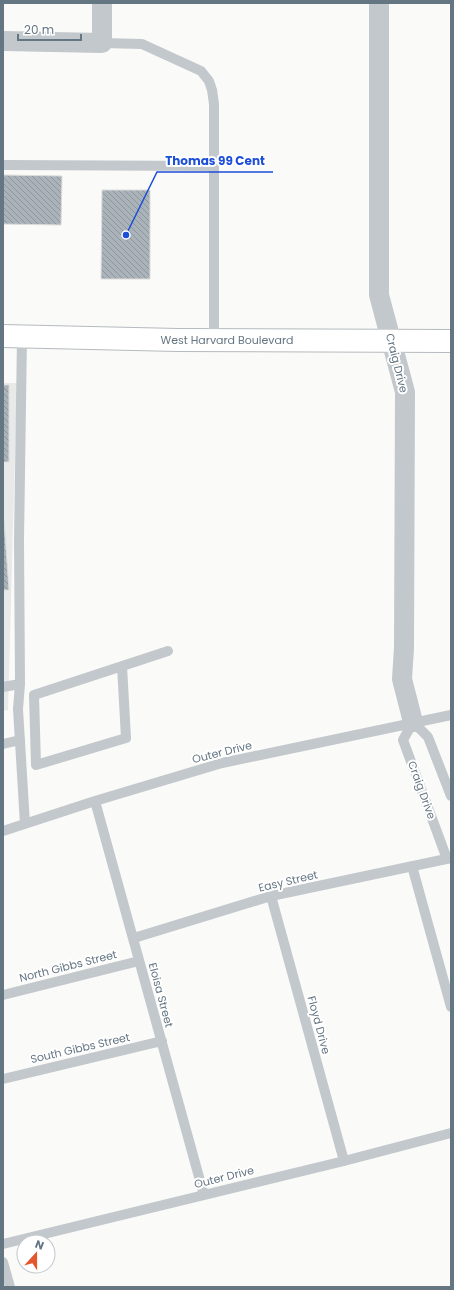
<svg xmlns="http://www.w3.org/2000/svg" width="454" height="1290" viewBox="0 0 454 1290" font-family="Poppins,sans-serif">
  <style>
    .built { fill: #e8e9e9 }
    .building { fill: url(#building-back-hatch); stroke: #dcdcda }
    .lines { fill: none; stroke-linecap: round; stroke-linejoin: round }
    .primary-casing { stroke: #b5babe; stroke-width: 24 }
    .service { stroke: #c3c8cc; stroke-width: 10 }
    .minor { stroke: #c3c8cc; stroke-width: 20 }
    .primary { stroke: #fff; stroke-width: 22 }
    .labels { text-anchor: middle; stroke-width: 4; stroke-linejoin: round; paint-order: stroke }
    .street-label { font-size: 11px; fill: #657683; stroke: #fff }
    .leader { fill: none; stroke: #1d4ed8; stroke-width: 1.5 }
    .callout-dot { fill: #1d4ed8; stroke: #fff; stroke-width: 1.5 }
    .callout-label { font-size: 12px; text-anchor: middle; font-weight: bold; fill: #1d4ed8; stroke: #fff; stroke-width: 4; stroke-linejoin: round; paint-order: stroke }
  </style>
  <defs>
    <pattern id="building-back-hatch" width="6" height="6" patternUnits="userSpaceOnUse"><rect width="6" height="6" fill="#aab3b9"/><path d="M-1 5l2 2M0 0l6 6M5-1l2 2" fill="none" stroke="#8e969c"/></pattern>
  </defs>
  <rect width="100%" height="100%" fill="#fafaf8"/>
  <path class="built" d="M3,383H17L8,710L3,711Z"/>
  <path class="building" d="M3,175L62,176L61,225L3,224Z
    M102,190H150V279H101Z
    M3,385H9V462H3Z
    M3,521H4L9,590H3Z"/>
  <g class="lines">
    <defs>
      <path id="primary" d="M3,336L178,340L451,341"/>
    </defs>
    <use href="#primary" class="primary-casing"/>
    <path class="service" d="M102,43L142,44L201,71L209,81L212,90L214,104V339
      M3,165L213,166
      M22,336L19,541L20,684L18,709L25,824
      M122,666L126,738L36,765L34,695L168,651
      M3,687L20,684
      M413,722L403,740L447,859
      M413,722L428,737L451,796
      M3,744L20,740
      M95,801L204,1195
      M3,831L95,801L222,763L451,715
      M412,866L451,1007
      M271,896L344,1161
      M134,938L271,896L451,858
      M3,995L139,961
      M3,1079L162,1041
      M3,1244L344,1161L451,1133
      M3,1262L10,1287"/>
    <path class="minor" d="M379,3V295L405,392L404,648L402,679L413,722
      M3,41L102,43V3"/>
    <use href="#primary" class="primary"/>
  </g>
  <g class="labels">
    <g class="street-label">
      <text x="227" y="344">West Harvard Boulevard</text>
      <text transform="translate(397 363) rotate(76)" y="4">Craig Drive</text>
      <text transform="translate(222 752) rotate(-14)" y="4">Outer Drive</text>
      <text transform="translate(422 790) rotate(70)" y="4">Craig Drive</text>
      <text transform="translate(288 881) rotate(-13)" y="4">Easy Street</text>
      <text transform="translate(68 966) rotate(-14)" y="4">North Gibbs Street</text>
      <text transform="translate(161 995) rotate(75)" y="4">Eloisa Street</text>
      <text transform="translate(319 1025) rotate(75)" y="4">Floyd Drive</text>
      <text transform="translate(80 1048) rotate(-13)" y="4">South Gibbs Street</text>
      <text transform="translate(224 1177) rotate(-14)" y="4">Outer Drive</text>
    </g>
  </g>
  <path class="leader" d="M126 235L157 172H273"/>
  <circle class="callout-dot" cx="126" cy="235" r="4"/>
  <g class="callout-label">
    <text x="215" y="165">Thomas 99 Cent</text>
  </g>
  <rect width="454" height="1290" fill="none" stroke="#657683" stroke-width="8"/>
  <g transform="translate(36 1254) rotate(21)"><circle r="19" fill="#ffffff" stroke="#c1c8cd"/>
  <path d="M0-3L7 15L0 10L-7 15Z" fill="#e4572e"/>
  <text y="-6" font-size="11" font-weight="bold" text-anchor="middle" fill="#657683">N</text>
  </g>
  <path d="M18 34v6h63v-6" fill="none" stroke="#657683" stroke-width="2"/>
  <text x="24" y="34" font-size="12" fill="#657683" stroke="#ffffff" stroke-width="3" paint-order="stroke">20 m</text>
</svg>
